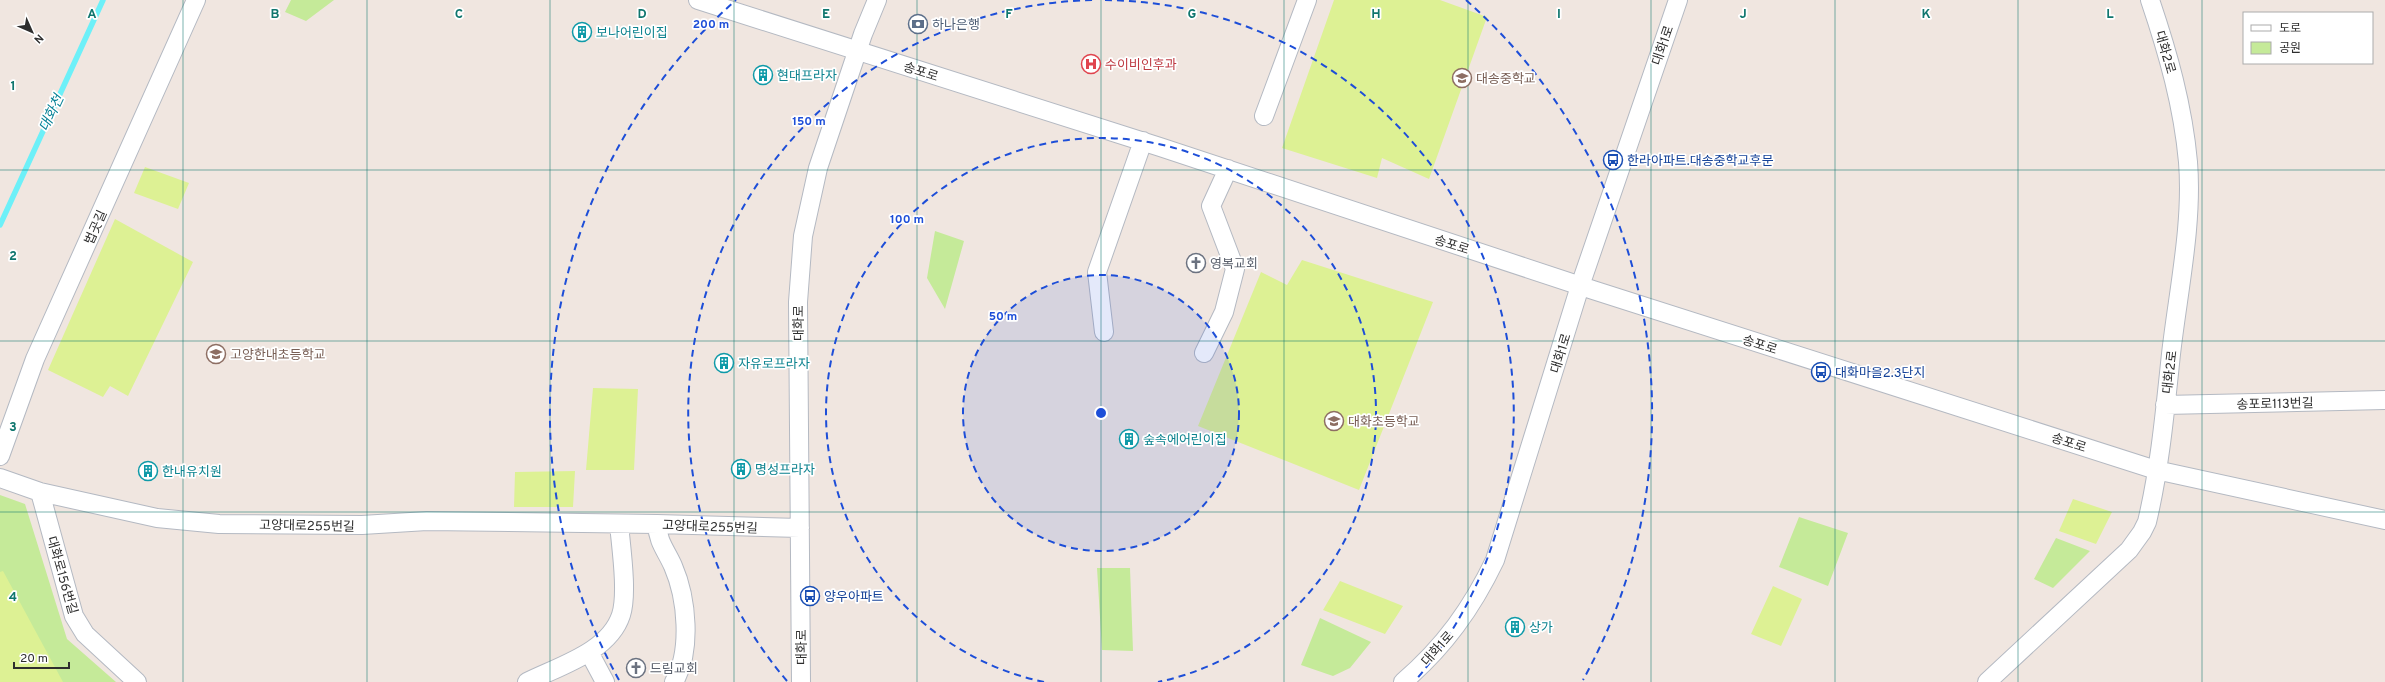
<svg xmlns="http://www.w3.org/2000/svg" width="2385" height="682" viewBox="0 0 2385 682" font-family="Overpass,'Noto Sans KR',sans-serif">
  <style>
    .green { fill: #c5ea99 }
    .pitch { fill: #ddf194 }
    .lines { fill: none; stroke-linecap: round; stroke-linejoin: round }
    .stream { stroke: #6df0f8; stroke-width: 5.5 }
    .minor-casing { stroke: #b4b9c2; stroke-width: 20 }
    .minor { stroke: #fff; stroke-width: 18 }
    .grid { fill: none; stroke: #0f766e; stroke-width: 1; stroke-opacity: 0.55 }
    .ring { fill: none; stroke: #1d4ed8; stroke-width: 2; stroke-dasharray: 7 5 }
    .labels { text-anchor: middle; stroke-width: 3.5; stroke-linejoin: round; paint-order: stroke }
    .service-label { font-size: 13px; fill: #4e5e75; stroke: #fff; text-anchor: start }
    .culture-label { font-size: 13px; fill: #0d838f; stroke: #fff; text-anchor: start }
    .street-label { font-size: 13px; fill: #2e2e2e; stroke: #fff }
    .health-label { font-size: 13px; fill: #be3a42; stroke: #fff; text-anchor: start }
    .education-label { font-size: 13px; fill: #785e54; stroke: #fff; text-anchor: start }
    .transit-label { font-size: 13px; fill: #164399; stroke: #fff; text-anchor: start }
    .worship-label { font-size: 13px; fill: #5b616d; stroke: #fff; text-anchor: start }
    .water-label { font-size: 14px; font-style: italic; fill: #058196; stroke: #fff }
    .grid-label { font-size: 13px; text-anchor: middle; font-weight: bold; fill: #0f766e; stroke: #fff; stroke-width: 3.5; stroke-linejoin: round; paint-order: stroke }
    .centre { fill: #1d4ed8; stroke: #fff; stroke-width: 2 }
    .ring-label { font-size: 12px; text-anchor: middle; font-weight: bold; fill: #1d4ed8; stroke: #fff; stroke-width: 3.5; stroke-linejoin: round; paint-order: stroke }
  </style>
  <rect width="100%" height="100%" fill="#f0e6e0"/>
  <path class="green" d="M291,0H334L306,21L285,12Z
    M935,231L964,241L945,309L927,278Z
    M0,495L25,504L67,639L116,682H0Z
    M1799,517L1848,533L1828,586L1779,567Z
    M2056,538L2090,551L2053,588L2034,579Z
    M1097,568H1130L1133,651L1102,650Z
    M1320,618L1371,642L1350,668L1333,676L1301,665Z"/>
  <path class="pitch" d="M1334,0H1440L1487,17L1429,179L1382,158L1377,178L1282,148Z
    M145,167L189,183L178,209L134,193Z
    M115,219L193,262L128,396L110,386L103,397L48,370Z
    M1302,260L1433,302L1359,490L1198,426L1261,272L1287,285Z
    M593,388L638,389L634,470H586Z
    M575,471L573,507H514L515,472Z
    M2073,499L2112,512L2096,544L2059,531Z
    M3,571L63,682H0V572Z
    M1340,581L1403,606L1385,634L1323,610Z
    M1773,586L1802,599L1781,646L1751,634Z"/>
  <g class="lines">
    <path class="stream" d="M0,225L103,0"/>
    <defs>
      <path id="minor" d="M698,0L1160,147L1593,290L2156,470L2385,520
        M1264,116L1307,0
        M1104,332L1097,272L1143,141
        M1204,353L1224,312L1235,269L1211,206L1228,169
        M2165,405L2385,400
        M0,456L35,359L196,0
        M0,478L40,492L157,518L219,524L362,525L427,521L657,524L800,528
        M40,492L74,616L85,634L137,682
        M657,524C658,543 666,550 673,566C687,598 692,651 674,682
        M589,652L605,682
        M527,682C559,666 609,652 621,615C628,594 621,547 619,524
        M801,682L798,302L803,236L818,168L863,34L877,0
        M1403,682C1444,647 1472,608 1495,560L1580,286L1678,0
        M1987,682L2129,550L2142,532L2147,522C2160,467 2165,411 2171,354C2178,292 2193,224 2188,162C2183,106 2168,53 2150,0"/>
    </defs>
    <use href="#minor" class="minor-casing"/>
    <use href="#minor" class="minor"/>
  </g>
  <path class="grid" d="M183,0V682M367,0V682M550,0V682M734,0V682M917,0V682M1101,0V682M1284,0V682M1468,0V682M1651,0V682M1835,0V682M2018,0V682M2202,0V682M0,170H2385M0,341H2385M0,512H2385"/>
  <circle cx="1101" cy="413" r="138" fill="#1d4ed8" fill-opacity=".12"/>
  <g class="ring">
    <circle cx="1101" cy="413" r="138"/>
    <path d="M1044 682A275 275 0 1 1 1158 682"/>
    <path d="M787 681A413 413 0 0 1 1097 0M1105 0A413 413 0 0 1 1415 681"/>
    <path d="M619 680A551 551 0 0 1 736 0M1466 0A551 551 0 0 1 1583 680"/>
  </g>
  <defs>
    <symbol id="bank-ring" viewBox="-11 -11 22 22"><circle r="9.5" fill="#fff" stroke="#5c6f8a" stroke-width="1.5"/><path d="M-6-4H6V4H-6ZM0-2.3a2.3 2.3 0 1 0 0 4.6a2.3 2.3 0 1 0 0-4.6Z" fill="#5c6f8a"/></symbol>
    <symbol id="building-ring" viewBox="-11 -11 22 22"><circle r="9.5" fill="#fff" stroke="#0f9aa8" stroke-width="1.5"/><path d="M-4-6H4V6H1V3H-1V6H-4ZM-2.5-4.3h1.7v1.8h-1.7ZM.8-4.3h1.7v1.8H.8ZM-2.5-1h1.7V.8h-1.7ZM.8-1h1.7V.8H.8Z" fill="#0f9aa8"/></symbol>
    <symbol id="hospital-ring" viewBox="-11 -11 22 22"><circle r="9.5" fill="#fff" stroke="#e0444e" stroke-width="1.5"/><path d="M-5-5h3v3.5h4V-5h3V5h-3V1.5h-4V5h-3Z" fill="#e0444e"/></symbol>
    <symbol id="school-ring" viewBox="-11 -11 22 22"><circle r="9.5" fill="#fff" stroke="#8d6e63" stroke-width="1.5"/><path d="M0-5L7-2L0 1L-7-2ZM-4 1L0 2.5L4 1V4Q0 6-4 4Z" fill="#8d6e63"/></symbol>
    <symbol id="bus-ring" viewBox="-11 -11 22 22"><circle r="9.5" fill="#fff" stroke="#1a4fb4" stroke-width="1.5"/><path d="M-5-6H5V4H4V6H2V4H-2V6H-4V4H-5ZM-3.5-4V0h7V-4ZM-3.5 1.2v1.5H-2V1.2ZM2 1.2v1.5H3.5V1.2Z" fill="#1a4fb4"/></symbol>
    <symbol id="church-ring" viewBox="-11 -11 22 22"><circle r="9.5" fill="#fff" stroke="#6b7280" stroke-width="1.5"/><path d="M-1.2-6h2.4v3.5h3.3v2.4h-3.3V6h-2.4V-.1h-3.3v-2.4h3.3Z" fill="#6b7280"/></symbol>
  </defs>
  <g fill-rule="evenodd">
    <use href="#bank-ring" x="907" y="13" width="22" height="22"/>
    <use href="#building-ring" x="571" y="21" width="22" height="22"/>
    <use href="#hospital-ring" x="1080" y="53" width="22" height="22"/>
    <use href="#building-ring" x="752" y="64" width="22" height="22"/>
    <use href="#school-ring" x="1451" y="67" width="22" height="22"/>
    <use href="#bus-ring" x="1602" y="149" width="22" height="22"/>
    <use href="#church-ring" x="1185" y="252" width="22" height="22"/>
    <use href="#school-ring" x="205" y="343" width="22" height="22"/>
    <use href="#building-ring" x="713" y="352" width="22" height="22"/>
    <use href="#bus-ring" x="1810" y="361" width="22" height="22"/>
    <use href="#school-ring" x="1323" y="410" width="22" height="22"/>
    <use href="#building-ring" x="1118" y="428" width="22" height="22"/>
    <use href="#building-ring" x="730" y="458" width="22" height="22"/>
    <use href="#building-ring" x="137" y="460" width="22" height="22"/>
    <use href="#bus-ring" x="799" y="585" width="22" height="22"/>
    <use href="#building-ring" x="1504" y="616" width="22" height="22"/>
    <use href="#church-ring" x="625" y="657" width="22" height="22"/>
  </g>
  <g class="labels">
    <g class="service-label">
      <text x="932" y="29">하나은행</text>
    </g>
    <g class="culture-label">
      <text x="596" y="37">보나어린이집</text>
      <text x="777" y="80">현대프라자</text>
      <text x="738" y="368">자유로프라자</text>
      <text x="1143" y="444">숲속에어린이집</text>
      <text x="755" y="474">명성프라자</text>
      <text x="162" y="476">한내유치원</text>
      <text x="1529" y="632">상가</text>
    </g>
    <g class="street-label">
      <text transform="translate(1662 45) rotate(-71)" y="5">대화1로</text>
      <text transform="translate(2166 52) rotate(74)" y="5">대화2로</text>
      <text transform="translate(921 71) rotate(18)" y="5">송포로</text>
      <text transform="translate(95 227) rotate(-66)" y="5">법곳길</text>
      <text transform="translate(1452 244) rotate(18)" y="5">송포로</text>
      <text transform="translate(798 323) rotate(-90)" y="5">대화로</text>
      <text transform="translate(1760 344) rotate(18)" y="5">송포로</text>
      <text transform="translate(1560 353) rotate(-73)" y="5">대화1로</text>
      <text transform="translate(2169 372) rotate(-83)" y="5">대화2로</text>
      <text transform="translate(2275 403) rotate(-1)" y="5">송포로113번길</text>
      <text transform="translate(2069 442) rotate(18)" y="5">송포로</text>
      <text transform="translate(307 525) rotate(1)" y="5">고양대로255번길</text>
      <text transform="translate(710 526) rotate(2)" y="5">고양대로255번길</text>
      <text transform="translate(63 575) rotate(74)" y="5">대화로156번길</text>
      <text transform="translate(801 647) rotate(-90)" y="5">대화로</text>
      <text transform="translate(1437 648) rotate(-48)" y="5">대화1로</text>
    </g>
    <g class="health-label">
      <text x="1105" y="69">수이비인후과</text>
    </g>
    <g class="education-label">
      <text x="1476" y="83">대송중학교</text>
      <text x="230" y="359">고양한내초등학교</text>
      <text x="1348" y="426">대화초등학교</text>
    </g>
    <g class="transit-label">
      <text x="1627" y="165">한라아파트.대송중학교후문</text>
      <text x="1835" y="377">대화마을2.3단지</text>
      <text x="824" y="601">양우아파트</text>
    </g>
    <g class="worship-label">
      <text x="1210" y="268">영복교회</text>
      <text x="650" y="673">드림교회</text>
    </g>
    <g class="water-label">
      <text transform="translate(51 113) rotate(-65)" y="5">대화천</text>
    </g>
  </g>
  <g class="grid-label">
    <text x="92" y="18">A</text>
    <text x="275" y="18">B</text>
    <text x="459" y="18">C</text>
    <text x="642" y="18">D</text>
    <text x="826" y="18">E</text>
    <text x="1009" y="18">F</text>
    <text x="1192" y="18">G</text>
    <text x="1376" y="18">H</text>
    <text x="1559" y="18">I</text>
    <text x="1743" y="18">J</text>
    <text x="1926" y="18">K</text>
    <text x="2110" y="18">L</text>
    <text x="13" y="90">1</text>
    <text x="13" y="260">2</text>
    <text x="13" y="431">3</text>
    <text x="13" y="601">4</text>
  </g>
  <circle cx="1101" cy="413" r="6" class="centre"/>
  <g class="ring-label">
    <text x="711" y="28">200 m</text>
    <text x="809" y="125">150 m</text>
    <text x="907" y="223">100 m</text>
    <text x="1003" y="320">50 m</text>
  </g>
  <rect x="2243" y="12" width="130" height="52" fill="#ffffff" stroke="#ababab"/>
  <rect x="2251" y="25" width="20" height="6" fill="#ffffff" stroke="#ababab"/>
  <text x="2279" y="32" font-size="12" fill="#2e2e2e">도로</text>
  <rect x="2251" y="42" width="20" height="12" fill="#c5ea99" stroke="#ababab"/>
  <text x="2279" y="52" font-size="12" fill="#2e2e2e">공원</text>
  <g transform="translate(32 32) rotate(135)" stroke="#ffffff" stroke-width="3" paint-order="stroke">
  <path d="M0-3L7 15L0 10L-7 15Z" fill="#2e2e2e"/>
  <text y="-6" font-size="11" font-weight="bold" text-anchor="middle" fill="#2e2e2e">N</text>
  </g>
  <path d="M14 662v6h55v-6" fill="none" stroke="#2e2e2e" stroke-width="2"/>
  <text x="20" y="662" font-size="12" fill="#2e2e2e" stroke="#ffffff" stroke-width="3" paint-order="stroke">20 m</text>
</svg>
